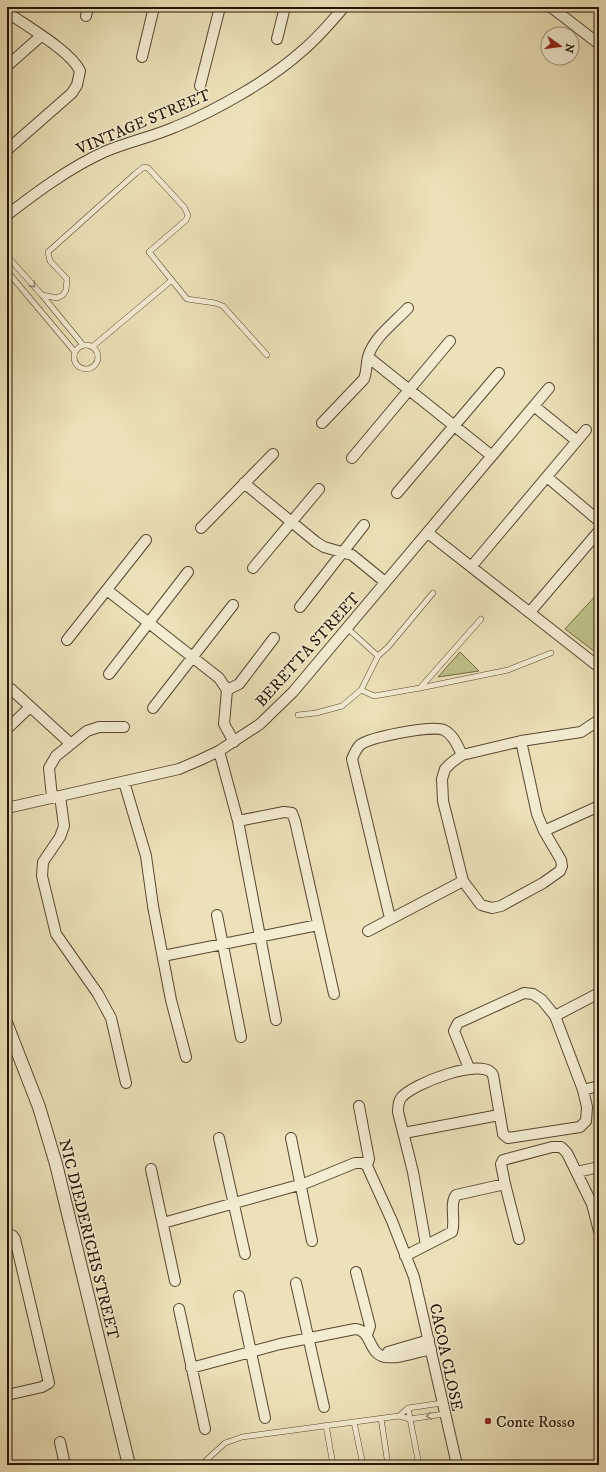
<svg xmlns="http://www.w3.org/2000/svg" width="606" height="1472" viewBox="0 0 606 1472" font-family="'IM FELL DW Pica',serif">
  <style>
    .green { fill: #bfc18a; stroke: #726a47 }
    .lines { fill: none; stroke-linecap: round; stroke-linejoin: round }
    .service-casing { stroke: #584631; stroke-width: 6 }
    .minor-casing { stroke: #584631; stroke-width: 12 }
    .tertiary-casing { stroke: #584631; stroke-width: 14 }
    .service { stroke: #f3ecd1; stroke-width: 5 }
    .minor { stroke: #f3ecd1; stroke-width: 10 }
    .tertiary { stroke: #f3ecd1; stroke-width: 12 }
    .oneway { stroke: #978a75 }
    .poi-dot { fill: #8f2418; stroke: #f3ecd1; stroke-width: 1.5 }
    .labels { text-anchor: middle; stroke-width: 3; stroke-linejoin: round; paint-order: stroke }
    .street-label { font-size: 16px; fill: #261304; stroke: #f3ecd1 }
    .poi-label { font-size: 16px; fill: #261304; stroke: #f3ecd1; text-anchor: start }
  </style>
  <rect width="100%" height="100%" fill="#ece1b8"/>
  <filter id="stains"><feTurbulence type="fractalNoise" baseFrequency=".005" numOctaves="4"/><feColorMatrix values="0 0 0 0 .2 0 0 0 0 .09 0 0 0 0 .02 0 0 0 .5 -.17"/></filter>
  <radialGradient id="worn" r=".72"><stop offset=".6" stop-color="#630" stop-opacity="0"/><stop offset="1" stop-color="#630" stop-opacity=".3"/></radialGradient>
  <path class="green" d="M599,592V655L565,629Z
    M460,652L479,671L438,677Z"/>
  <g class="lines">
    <defs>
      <path id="service" d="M7,256L42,295L83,345
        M7,271L75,352
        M42,295L57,298L63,295L66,290L67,279L50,261L48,252L135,174L144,167L148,168L184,207L188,215L186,220L149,252L187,299L215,303L223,306L267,355
        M74 357a12 12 0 1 1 24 0a12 12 0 1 1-24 0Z
        M92,347L172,280
        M347,628L378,656
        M420,688L481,619
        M361,690L374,696L420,688L508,670L551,653
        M298,715L316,713L342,706L361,690L378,656L388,647L433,593
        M408,1408L419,1465
        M399,1416L408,1408L442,1403
        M381,1418L388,1465
        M354,1422L363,1465
        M326,1425L333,1465
        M201,1465L225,1443L242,1437L399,1416L410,1419L444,1414"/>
      <path id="minor" d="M551,7L599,44
        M7,12C26,26 71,51 80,71L77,85L72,93L7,150
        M86,16L88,7
        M277,39L285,7
        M142,57L154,7
        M7,66L41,36
        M200,86L220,7
        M7,215C37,192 69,168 104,152C127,142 152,137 175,127C215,111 270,80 302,51C318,38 331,22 344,7
        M368,357L492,456
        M534,406L577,441
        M322,423L364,379C367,371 366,365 368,357C373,338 395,322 408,308
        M352,458L450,341
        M547,477L599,521
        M244,483L316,542L324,547L352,555L385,582
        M397,493L499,373
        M201,528L273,454
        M428,533L599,667
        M471,567L586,430
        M253,568L319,489
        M107,590L219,678L227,690L224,724L234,742
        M300,607L364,525
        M530,612L599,531
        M67,640L146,540
        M109,674L188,572
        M11,689L71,744
        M227,690L239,684L274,638
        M153,708L233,605
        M599,720L581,732L521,741L462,755L451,763L445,769L442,779L443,801L463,881L481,905L492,908L501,906L543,883L560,871L562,866L561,860L544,831L599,806
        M7,729L30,707
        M521,741L537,814L544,831
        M219,751L238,821L276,1020
        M124,782L146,856L153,906L171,1000L186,1057
        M60,796L64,826L60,837L43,862L42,876L56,934L98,994L111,1018L126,1083
        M52,797L49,768L56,756L87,731L99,727H124
        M7,808L179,769L200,760L219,751L260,724L293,692L549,388
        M238,821L284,812L292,813L295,821L334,994
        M217,915L241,1037
        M390,918L352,759C354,754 356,749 360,745C370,737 432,725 444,730C454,735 458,747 462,755
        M368,931L463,881
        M163,956L318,925
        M555,1016L599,993
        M583,1090L599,1086
        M359,1106L369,1159L367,1166
        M404,1133L499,1115
        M219,1138L245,1254
        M291,1138L312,1241
        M151,1169L175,1281
        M577,1172L599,1167
        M505,1184L519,1239
        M163,1223L306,1183L355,1163H363L367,1166L392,1221L414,1277L457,1465
        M7,1233L13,1236L15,1239L49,1383L42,1387L7,1395
        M426,1245L413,1172L398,1112C398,1107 398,1102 401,1098C411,1084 484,1056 493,1075L503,1134L508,1138L580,1127L586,1121L587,1107L583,1090L555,1016L542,1000L533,994L524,993L458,1023L454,1031L469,1068
        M405,1256L452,1232C456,1221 449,1204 456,1195L505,1184L501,1164L503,1160L552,1147H561L567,1153L592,1204L599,1231
        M356,1272L370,1326L367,1335
        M296,1283L324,1407
        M239,1296L265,1418
        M179,1309L205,1429
        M388,1352L429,1340
        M191,1368L280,1344L355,1329C372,1330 368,1354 385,1357C399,1359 417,1352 431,1349
        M60,1442L65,1465"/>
      <path id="tertiary" d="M7,1025L39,1107L56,1164L129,1465"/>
    </defs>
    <use href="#service" class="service-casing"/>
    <use href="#minor" class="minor-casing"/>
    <use href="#tertiary" class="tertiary-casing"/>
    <use href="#service" class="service"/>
    <use href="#minor" class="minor"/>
    <use href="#tertiary" class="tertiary"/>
  </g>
  <defs><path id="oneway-chevron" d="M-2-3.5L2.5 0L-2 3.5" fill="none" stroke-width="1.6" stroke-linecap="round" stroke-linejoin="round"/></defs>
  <g class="oneway">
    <use href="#oneway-chevron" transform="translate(33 285) rotate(48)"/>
    <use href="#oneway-chevron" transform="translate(429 1416) rotate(172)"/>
  </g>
  <circle class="poi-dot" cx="488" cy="1421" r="4"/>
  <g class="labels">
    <g class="street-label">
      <text transform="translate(143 121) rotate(-23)" y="6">VINTAGE STREET</text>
      <text transform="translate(307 649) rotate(-48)" y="6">BERETTA STREET</text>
      <text transform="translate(90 1239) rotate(76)" y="6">NIC DIEDERICHS STREET</text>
      <text transform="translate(447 1357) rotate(78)" y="6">CACOA CLOSE</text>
    </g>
    <g class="poi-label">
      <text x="496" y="1427">Conte Rosso</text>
    </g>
  </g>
  <rect width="606" height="1472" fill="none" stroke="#ece1b8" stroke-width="24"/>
  <rect x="8" y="8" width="590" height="1456" fill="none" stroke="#261304" stroke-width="2"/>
  <rect x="12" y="12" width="582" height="1448" fill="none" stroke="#261304"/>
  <g transform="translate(560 46) rotate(104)"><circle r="19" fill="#f3ecd1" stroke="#a1957f"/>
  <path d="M0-3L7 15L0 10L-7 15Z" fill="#8f2418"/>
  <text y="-6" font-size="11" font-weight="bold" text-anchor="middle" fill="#261304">N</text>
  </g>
  <rect width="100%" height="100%" filter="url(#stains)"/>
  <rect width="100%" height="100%" fill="url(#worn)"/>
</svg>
